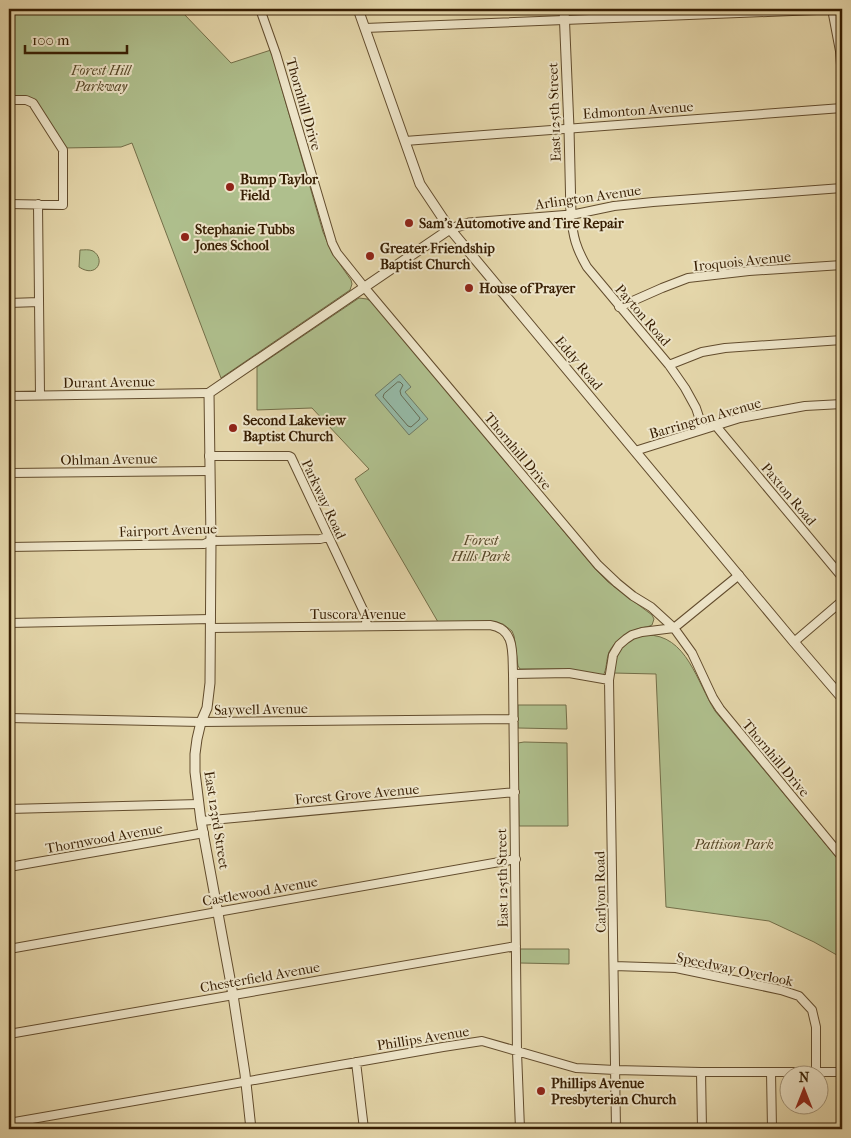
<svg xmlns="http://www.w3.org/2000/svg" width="851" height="1138" viewBox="0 0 851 1138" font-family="'IM FELL French Canon',serif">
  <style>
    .green { fill: #afbf8d; stroke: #736e48 }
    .water { fill: #95b9a6; stroke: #6f7b65 }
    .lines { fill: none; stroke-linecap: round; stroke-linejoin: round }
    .shore { stroke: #666c54; stroke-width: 1 }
    .minor-casing { stroke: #624c2d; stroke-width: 10 }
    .tertiary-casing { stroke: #624c2d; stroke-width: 11 }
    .minor { stroke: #ede4c8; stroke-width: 8 }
    .tertiary { stroke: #ede4c8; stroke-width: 9 }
    .poi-dot { fill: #8f2418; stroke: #ede4c8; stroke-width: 2 }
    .labels { text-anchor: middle; stroke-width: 4; stroke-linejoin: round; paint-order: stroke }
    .park-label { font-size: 14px; font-style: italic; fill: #554626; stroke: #ede4c8 }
    .street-label { font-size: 14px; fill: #371e03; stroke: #ede4c8 }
    .poi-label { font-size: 14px; font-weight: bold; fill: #371e03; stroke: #ede4c8; text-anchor: start }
  </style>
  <rect width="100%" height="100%" fill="#e4d6aa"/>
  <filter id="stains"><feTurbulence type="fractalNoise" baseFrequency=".004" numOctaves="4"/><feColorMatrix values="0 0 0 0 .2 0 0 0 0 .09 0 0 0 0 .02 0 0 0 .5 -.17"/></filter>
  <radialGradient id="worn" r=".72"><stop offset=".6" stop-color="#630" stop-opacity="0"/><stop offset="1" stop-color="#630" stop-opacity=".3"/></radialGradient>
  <path class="green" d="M9,9H164L184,14L231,63L274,49L279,79L323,232L332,253L351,280L352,284L350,290L221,378L132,143L121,147L63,148L35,105L9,100Z
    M80,250C84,250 89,249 93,251C106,259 97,279 79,267Z
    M359,298L367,299L372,302L596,570L608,582L652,615L654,619L652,625C648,627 645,627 641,628C628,631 615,640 609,652C606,660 607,669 603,676L560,669H520L518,666L514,636L512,631L503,624L494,622H438L355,479L369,469L312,408L257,410V367Z
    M646,635C687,634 697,683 715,711L842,864V958L814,942L769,921L666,907L656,674L613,673C616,650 623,640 646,635Z
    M518,705H566L567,729L518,728Z
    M524,742L567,743L568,826H519L518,743Z
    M520,949H569V964L520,963Z"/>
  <path class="water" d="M400,374L411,387L405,392L428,419L409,435L375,395Z"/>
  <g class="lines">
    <path class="shore" d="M398,382H400L403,385L400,391L401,395L420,418L419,420L411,427L408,426L383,397L384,394Z"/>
    <defs>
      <path id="minor" d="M260,9L276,54L332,243L337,253L365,288L598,565L617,583L633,596L651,607L674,628L692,653L713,698L720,709L842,857
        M832,9L840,51L842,79
        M365,28L841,9
        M9,100H26L33,103L63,150V205L9,204
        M405,141L842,108
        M38,204L40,395
        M9,303L39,302
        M619,307L662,288L688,278L749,271L842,265
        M669,365L702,352L725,348L842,340
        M9,396L209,393
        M716,426L842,577
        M703,429L696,408L685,388L669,365L587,267C576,248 573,237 571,215L614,206L653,202L842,188
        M635,451L740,418L805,406L842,404
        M209,456H289L291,457L365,614L367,626
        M9,473L209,471
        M9,547L204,544L211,541L320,539L328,537
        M9,623L211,619
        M211,628L490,625C516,629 512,653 513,674L517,1052L520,1129
        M794,642L842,601
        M513,674L569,673L609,680
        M9,718L201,722L514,719
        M9,809L199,804
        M201,821L515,792
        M9,867L204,833
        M9,949L516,859
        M614,966L676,968L781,990L799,996L812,1010L816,1027V1072
        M9,1034L516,946
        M356,1062L364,1129
        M701,1072L702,1129
        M771,1072L772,1129
        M9,1123L443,1047L482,1041L576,1068L615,1070L701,1072H842
        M616,1129L609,680L613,655L619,645L626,639L632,635L642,632L674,628L739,575"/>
      <path id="tertiary" d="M358,9L420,184L450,229L794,642L842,698
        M251,1129L245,1074L233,995L201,821L195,772V754L197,739L201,722L207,708L210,683L211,541L209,393L450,229L469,223L571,215L569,128L564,9"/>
    </defs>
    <use href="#minor" class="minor-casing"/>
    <use href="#tertiary" class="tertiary-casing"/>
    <use href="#minor" class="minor"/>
    <use href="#tertiary" class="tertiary"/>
  </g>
  <g class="poi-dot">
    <circle cx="230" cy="187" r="5"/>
    <circle cx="409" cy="223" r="5"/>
    <circle cx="185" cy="237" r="5"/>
    <circle cx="370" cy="256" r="5"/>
    <circle cx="469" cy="288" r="5"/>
    <circle cx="233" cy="428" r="5"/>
    <circle cx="541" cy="1091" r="5"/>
  </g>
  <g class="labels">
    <g class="park-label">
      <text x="101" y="75">Forest Hill<tspan x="101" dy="16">Parkway</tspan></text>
      <text x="481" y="545">Forest<tspan x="481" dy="16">Hills Park</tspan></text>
      <text x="734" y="849">Pattison Park</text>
    </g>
    <g class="street-label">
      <text transform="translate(304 104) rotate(74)" y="5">Thornhill Drive</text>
      <text transform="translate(638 110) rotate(-4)" y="5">Edmonton Avenue</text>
      <text transform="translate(554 112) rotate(-92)" y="5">East 125th Street</text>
      <text transform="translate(588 197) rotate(-8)" y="5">Arlington Avenue</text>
      <text transform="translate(742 261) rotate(-6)" y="5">Iroquois Avenue</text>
      <text transform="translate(643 315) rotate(49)" y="5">Payton Road</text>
      <text transform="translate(579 363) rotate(50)" y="5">Eddy Road</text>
      <text transform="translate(109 382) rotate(-1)" y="5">Durant Avenue</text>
      <text transform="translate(705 418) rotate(-16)" y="5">Barrington Avenue</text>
      <text transform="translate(518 451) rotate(50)" y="5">Thornhill Drive</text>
      <text transform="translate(109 459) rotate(-1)" y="5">Ohlman Avenue</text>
      <text transform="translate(789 494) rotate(50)" y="5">Paxton Road</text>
      <text transform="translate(324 499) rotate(65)" y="5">Parkway Road</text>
      <text transform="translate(168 530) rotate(-2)" y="5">Fairport Avenue</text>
      <text x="358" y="619">Tuscora Avenue</text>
      <text transform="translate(261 709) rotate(-1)" y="5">Saywell Avenue</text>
      <text transform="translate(776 758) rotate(50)" y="5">Thornhill Drive</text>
      <text transform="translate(357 794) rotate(-5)" y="5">Forest Grove Avenue</text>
      <text transform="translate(217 820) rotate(81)" y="5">East 123rd Street</text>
      <text transform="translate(104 838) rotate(-10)" y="5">Thornwood Avenue</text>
      <text transform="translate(502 878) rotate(-91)" y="5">East 125th Street</text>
      <text transform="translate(260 891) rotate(-10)" y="5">Castlewood Avenue</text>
      <text transform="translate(600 892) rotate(-91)" y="5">Carlyon Road</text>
      <text transform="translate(735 969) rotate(12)" y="5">Speedway Overlook</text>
      <text transform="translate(260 977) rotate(-10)" y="5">Chesterfield Avenue</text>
      <text transform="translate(423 1038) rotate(-9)" y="5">Phillips Avenue</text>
    </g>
    <g class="poi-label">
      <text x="240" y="184">Bump Taylor<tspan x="240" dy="16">Field</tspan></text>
      <text x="419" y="228">Sam's Automotive and Tire Repair</text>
      <text x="195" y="234">Stephanie Tubbs<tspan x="195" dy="16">Jones School</tspan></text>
      <text x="380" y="253">Greater Friendship<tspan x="380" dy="16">Baptist Church</tspan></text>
      <text x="479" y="293">House of Prayer</text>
      <text x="243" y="425">Second Lakeview<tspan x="243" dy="16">Baptist Church</tspan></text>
      <text x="551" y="1088">Phillips Avenue<tspan x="551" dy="16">Presbyterian Church</tspan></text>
    </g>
  </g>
  <rect width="851" height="1138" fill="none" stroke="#e4d6aa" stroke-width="30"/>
  <rect x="10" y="10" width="831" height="1118" fill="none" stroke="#371e03" stroke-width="2.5"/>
  <rect x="15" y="15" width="821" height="1108" fill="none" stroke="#371e03"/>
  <g transform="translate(804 1090)"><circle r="24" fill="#ede4c8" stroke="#a49579"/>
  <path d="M0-4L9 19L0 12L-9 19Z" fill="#8f2418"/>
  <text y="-8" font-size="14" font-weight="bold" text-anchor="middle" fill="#371e03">N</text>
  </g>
  <path d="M25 45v8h102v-8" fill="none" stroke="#371e03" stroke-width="2.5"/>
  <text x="32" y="45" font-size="15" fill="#371e03" stroke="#ede4c8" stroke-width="4" paint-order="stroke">100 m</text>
  <rect width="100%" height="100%" filter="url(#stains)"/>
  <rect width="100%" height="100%" fill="url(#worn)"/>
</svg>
